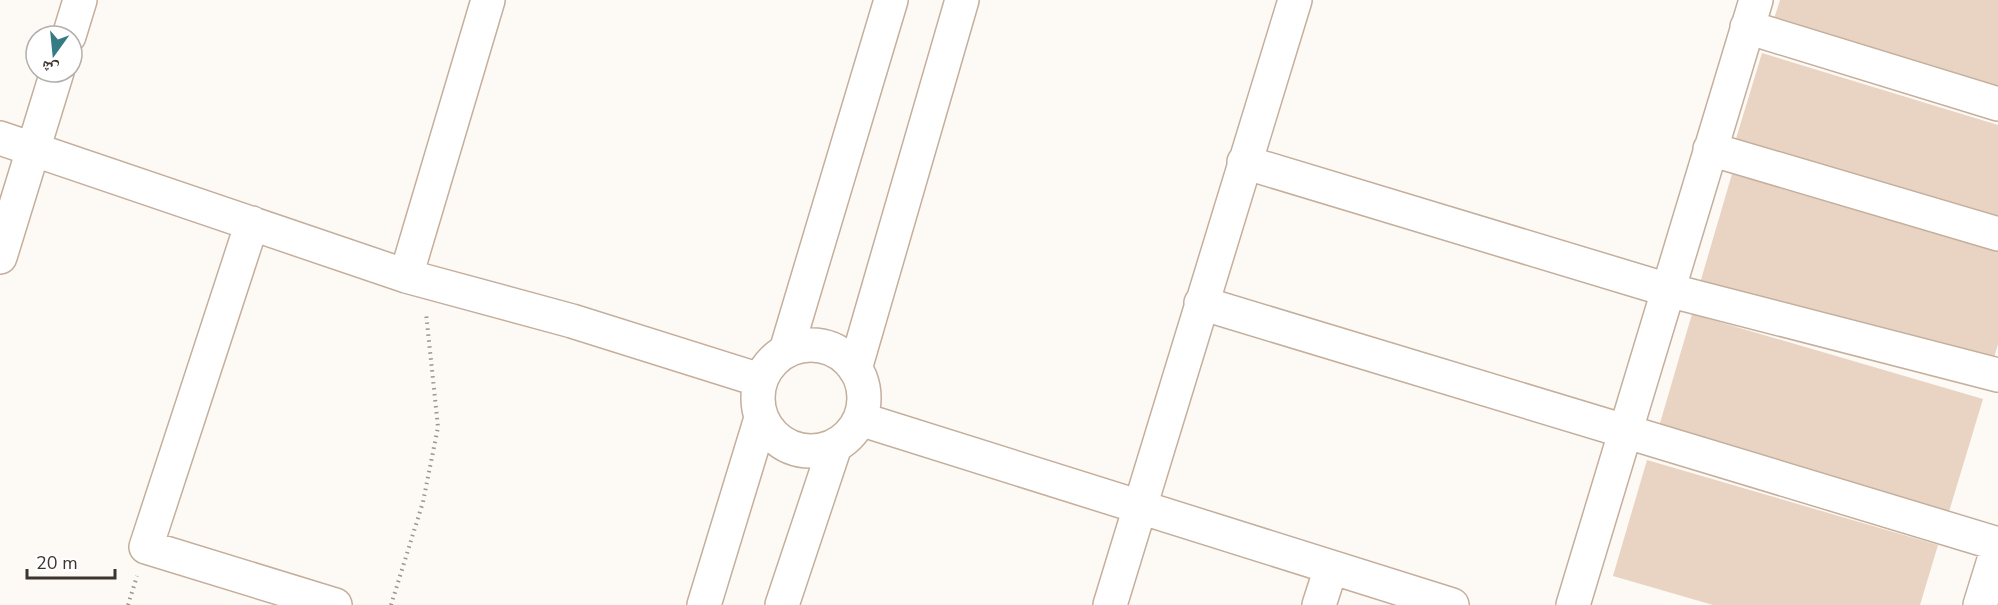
<svg xmlns="http://www.w3.org/2000/svg" width="1998" height="605" viewBox="0 0 1998 605" font-family="'Nunito Sans','Noto Naskh Arabic',sans-serif">
  <style>
    .building { fill: #e9d3c2 }
    .lines { fill: none; stroke-linecap: round; stroke-linejoin: round }
    .minor-casing { stroke: #c4af9d; stroke-width: 36 }
    .path { stroke: #9c9690; stroke-width: 4; stroke-dasharray: 1.5 4.5; stroke-linecap: butt }
    .minor { stroke: #fff; stroke-width: 33 }
  </style>
  <rect width="100%" height="100%" fill="#fdf9f5"/>
  <path class="building" d="M1780,0H1998V90L1773,22Z
    M1762,53L1998,125V221L1735,142Z
    M1732,174L1998,252V344L1989,375L1698,290Z
    M1692,314L1983,399L1948,515L1658,430Z
    M1647,460L1938,545L1920,605H1713L1613,576Z"/>
  <g class="lines">
    <defs>
      <path id="minor" d="M1747,27L1998,104
        M69,36L80,0
        M0,138L406,276L572,321L760,380
        M1710,149L1998,234
        M1244,162L1668,290L1998,375
        M252,223L146,547L335,605
        M0,257L57,72
        M406,276L488,0
        M1201,303L1998,544
        M758 398a53 53 0 1 1 106 0a53 53 0 1 1-106 0Z
        M786,351L891,0
        M855,369L962,0
        M860,419L1452,605
        M704,605L761,418
        M782,605L835,446
        M1110,605L1295,0
        M1319,605L1331,568
        M1573,605L1756,0
        M1980,605L1998,547"/>
    </defs>
    <use href="#minor" class="minor-casing"/>
    <path class="path" d="M128,605L137,576
      M391,605L423,502L438,427L426,313"/>
    <use href="#minor" class="minor"/>
  </g>
  <g transform="translate(54 54) rotate(195)"><circle r="28" fill="#ffffff" stroke="#b1aeab" stroke-width="1.5"/>
  <path d="M0-4.5L10 22L0 15L-10 22Z" fill="#347b85"/>
  <text y="-9" font-size="16" font-weight="bold" text-anchor="middle" fill="#3d342d">ش</text>
  </g>
  <path d="M27 569v9h88v-9" fill="none" stroke="#3d342d" stroke-width="3"/>
  <text x="36" y="569" font-size="18" fill="#3d342d" stroke="#ffffff" stroke-width="4.5" paint-order="stroke">20 m</text>
</svg>
